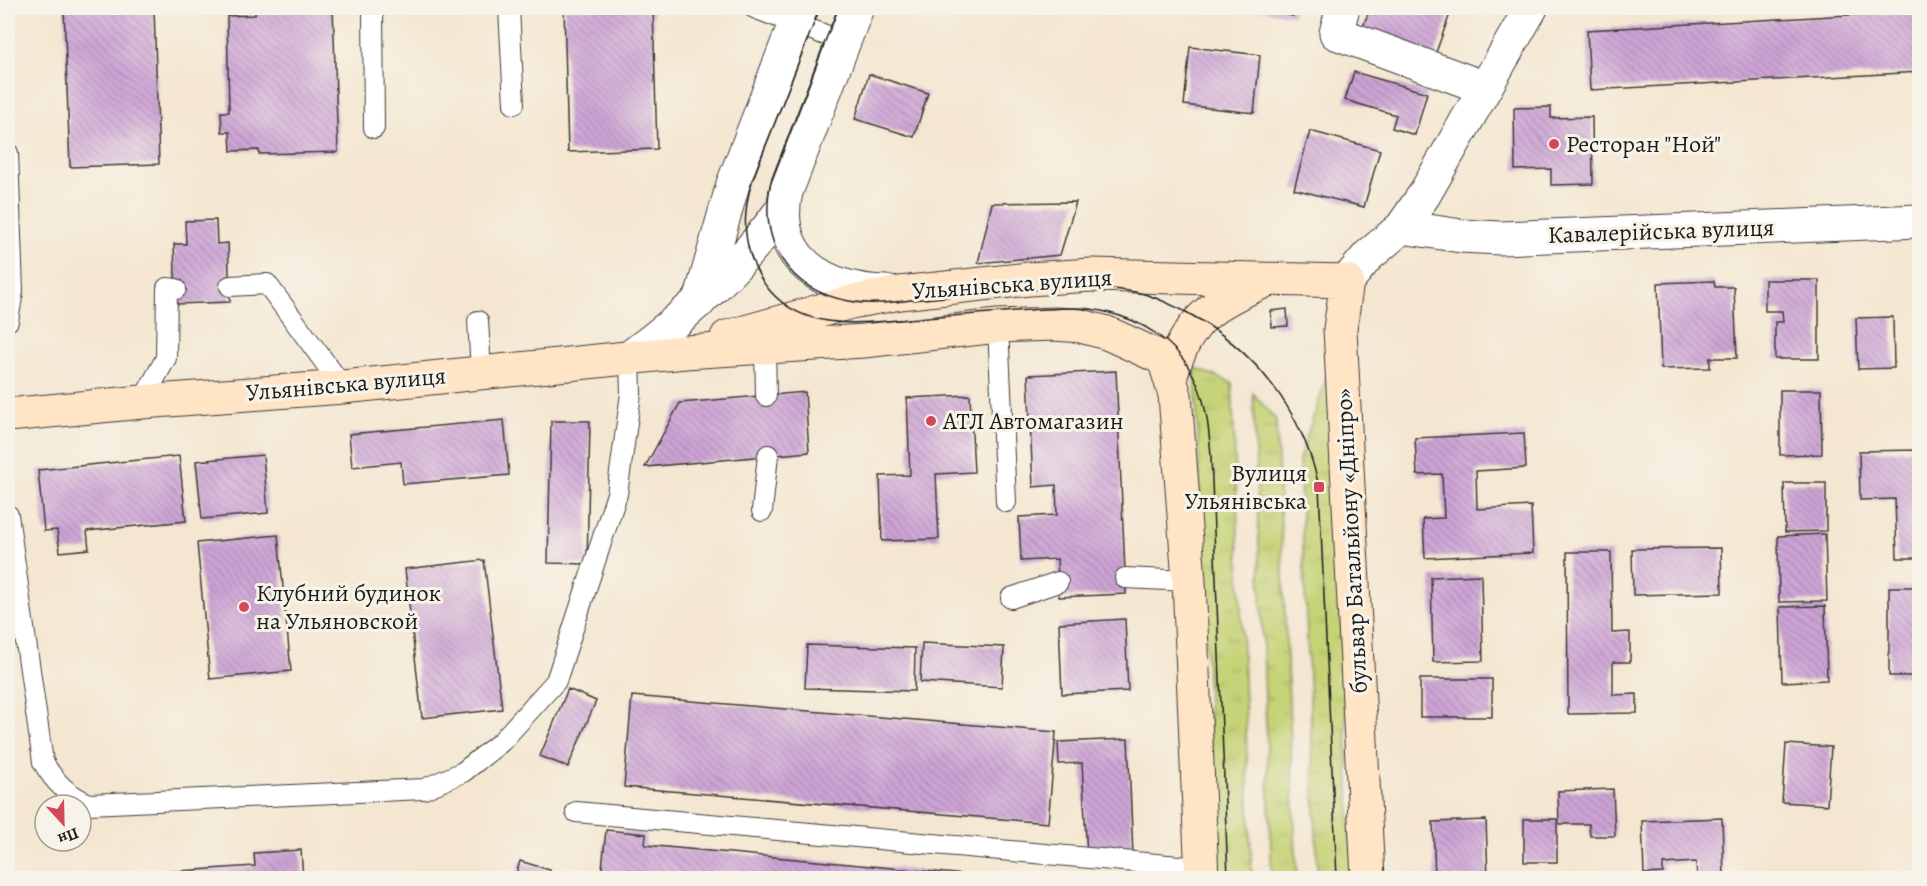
<svg xmlns="http://www.w3.org/2000/svg" width="1927" height="886" viewBox="0 0 1927 886" font-family="Alegreya,serif">
  <style>
    .grass { fill: url(#grass-tufts); stroke: #707748; stroke-width: 1.5 }
    .building { fill: url(#building-back-hatch) }
    .lines { fill: none; stroke-linecap: round; stroke-linejoin: round }
    .lane-casing { stroke: #3c3a37; stroke-width: 22 }
    .street-casing { stroke: #3c3a37; stroke-width: 35 }
    .secondary-casing { stroke: #3c3a37; stroke-width: 35 }
    .lane { stroke: #fff; stroke-width: 20 }
    .street { stroke: #fff; stroke-width: 33 }
    .secondary { stroke: #ffe4c6; stroke-width: 33 }
    .tram { stroke: #1c1c1c; stroke-width: 1.5 }
    .poi-dot { fill: #d1495b; stroke: #f7f3e8; stroke-width: 2 }
    .labels { text-anchor: middle; stroke-width: 6; stroke-linejoin: round; paint-order: stroke }
    .poi-label { font-size: 24px; fill: #1c1c1c; stroke: #f7f3e8; text-anchor: start }
    .street-label { font-size: 24px; fill: #1c1c1c; stroke: #f7f3e8 }
  </style>
  <defs>
    <pattern id="grass-tufts" width="24" height="20" patternUnits="userSpaceOnUse" patternTransform="scale(1.5)"><rect width="24" height="20" fill="#c5d274"/><path d="M3 7l-1-3M5 7V3M7 7l1-3M15 17l-1-3M17 17v-4M19 17l1-3" fill="none" stroke="#a9b464"/></pattern>
    <pattern id="building-back-hatch" width="6" height="6" patternUnits="userSpaceOnUse" patternTransform="scale(1.5)"><rect width="6" height="6" fill="#cea4d6"/><path d="M-1 5l2 2M0 0l6 6M5-1l2 2" fill="none" stroke="#a685ad"/></pattern>
  </defs>
  <rect width="100%" height="100%" fill="#f7f3e8"/>
  <filter id="ink" filterUnits="userSpaceOnUse"><feTurbulence type="fractalNoise" baseFrequency=".0167" numOctaves="2"/><feDisplacementMap in="SourceGraphic" scale="12" xChannelSelector="R" yChannelSelector="G"/><feConvolveMatrix kernelMatrix="1 2 1 2 8 2 1 2 1" color-interpolation-filters="sRGB"/></filter>
  <filter id="wash" filterUnits="userSpaceOnUse"><feTurbulence type="fractalNoise" baseFrequency=".008" numOctaves="4" result="noise"/><feDisplacementMap in="SourceGraphic" scale="24" xChannelSelector="R" yChannelSelector="G"/><feGaussianBlur stdDeviation="1.35" result="paint"/><feColorMatrix in="noise" values="0 0 0 0 0 0 0 0 0 0 0 0 0 0 0 0 0 1.4 0 .05"/><feComposite in="paint" operator="in"/></filter>
  <g filter="url(#wash)">
    <rect width="100%" height="100%" fill="#f4e6d0"/>
    <path class="grass" d="M1195,368L1232,383L1252,878H1215Z
      M1330,368L1353,878H1318L1299,459Z
      M1253,393L1276,420L1297,878H1272Z"/>
    <g id="blocks">
      <path class="building" d="M64,8H154L159,164L70,167Z
        M255,8H333L338,152L259,154V150L231,151L230,132H222L221,112H229L227,16L255,15Z
        M564,8H653L657,149L568,152Z
        M1252,8H1294L1293,16Z
        M1370,8H1407L1421,13L1423,8H1442L1451,11L1435,55L1362,30Z
        M1920,11V72L1590,90L1587,30Z
        M1190,47L1260,55L1254,113L1184,105Z
        M1354,72L1427,93L1415,135L1392,128L1396,115L1345,100Z
        M869,74L928,93L914,137L855,119Z
        M1551,107V118L1592,117L1593,184L1551,185V169L1515,170L1514,108Z
        M1310,131L1380,150L1364,207L1294,189Z
        M1076,202L1060,255L978,263L992,203Z
        M216,220L217,244L228,243L230,302L176,304L174,244H186L185,221Z
        M1765,280H1819V359H1775V322H1783L1782,311H1765Z
        M1714,281L1715,287H1734L1737,358H1710V368L1661,369L1658,283Z
        M1287,309L1288,326L1272,327L1271,311Z
        M1893,317L1894,368L1858,369L1856,318Z
        M1116,371L1126,594L1059,597L1057,559L1021,561L1019,517L1057,515L1056,485L1033,487L1028,375Z
        M1780,390H1821L1822,454L1780,455Z
        M805,392L809,452L645,467L680,403Z
        M970,395L974,472L936,474L939,539L882,541L880,476L910,475L907,398Z
        M504,420L509,475L403,484L401,462L352,467L349,434Z
        M551,421H590L587,564L548,563Z
        M1524,433L1526,468L1476,471L1477,509L1531,506L1533,553L1425,558L1423,519L1444,518L1442,474L1417,475L1415,438Z
        M1920,450V558H1897L1895,499L1860,500L1859,451Z
        M263,455L268,513L202,519L196,461Z
        M179,456L186,521L87,531L89,549L60,552L57,530L44,531L38,470Z
        M1784,483H1826V531L1785,532Z
        M1825,534L1827,601L1779,602L1778,536Z
        M278,535L291,671L210,679L197,543Z
        M1721,548L1722,593L1633,595L1632,549Z
        M1567,552H1611L1612,633L1630,632V662H1613V695L1637,694V713L1568,714Z
        M484,560L502,709L422,718L405,569Z
        M1481,575L1483,661L1433,662L1431,577Z
        M1889,587H1920V676H1889Z
        M1825,606L1827,680L1782,682L1780,607Z
        M1125,619L1128,691L1062,694L1059,623Z
        M922,643L1004,647L1002,687L920,682Z
        M807,645L915,648L914,691L805,688Z
        M1420,679H1492V717H1420Z
        M568,689L596,701L568,767L540,756Z
        M632,696L1056,732L1048,823L624,787Z
        M1128,739L1133,855L1087,857L1082,763L1059,764L1058,742Z
        M1786,744L1831,747L1827,805L1782,802Z
        M1613,789L1615,836H1590L1589,824H1559L1558,791Z
        M1722,818L1724,878H1697L1696,862L1663,864V873L1644,874L1642,821Z
        M1524,819H1557V862H1524Z
        M1486,820L1488,878H1435L1433,822Z
        M606,830L646,834L645,845L999,878H601Z
        M301,850L303,878H73L255,866L254,853Z
        M520,861L550,870L547,878H515Z"/>
    </g>
  </g>
  <g filter="url(#ink)">
    <use href="#blocks" fill-opacity="0" stroke="#3c3a37" stroke-width="1.5"/>
    <g class="lines">
      <defs>
        <path id="lane" d="M373,8L374,128
          M509,8L514,104
          M754,8L844,42
          M8,153L13,291L8,321
          M230,286L267,284L343,387
          M478,321L481,371
          M998,326L1006,502
          M765,347L766,396
          M142,402L166,358L167,288L176,289
          M762,511L768,455
          M8,515L43,762C55,783 67,794 89,804L424,789L463,772L501,742L556,681L617,494L631,394L630,357
          M1125,578L1189,581
          M1011,598L1058,582
          M576,812L1201,868"/>
        <path id="street" d="M857,8L786,192C771,260 827,291 886,292
          M1343,8L1336,33L1485,88
          M1402,227L1461,236L1500,238L1920,221
          M1347,281L1368,256L1402,227L1424,195L1531,8
          M700,301L733,184L801,8
          M630,357C688,314 741,267 783,208"/>
        <path id="secondary" d="M727,337L851,302L900,293L1029,279L1091,275L1347,281L1340,329L1368,878
          M1171,375C1187,321 1212,303 1263,282
          M8,415L142,402L343,387L685,352L864,341L998,326L1055,324L1081,326L1107,333L1164,359L1175,395L1189,581L1202,878"/>
      </defs>
      <use href="#lane" class="lane-casing"/>
      <use href="#street" class="street-casing"/>
      <use href="#secondary" class="secondary-casing"/>
      <use href="#lane" class="lane"/>
      <use href="#street" class="street"/>
      <use href="#secondary" class="secondary"/>
      <path class="tram" d="M820,8C804,48 788,89 772,130C762,156 748,183 746,212C743,240 752,271 771,292C804,329 853,324 898,320C942,317 986,313 1029,310C1054,309 1081,305 1106,312C1141,320 1175,341 1192,373C1206,398 1209,428 1211,456L1228,878
        M838,8L771,181C758,241 787,290 849,301C873,306 898,301 922,299C986,295 1084,279 1144,294C1159,298 1173,306 1186,312C1255,349 1303,411 1319,487L1337,878"/>
    </g>
  </g>
  <g class="poi-dot">
    <circle cx="1554" cy="144" r="6"/>
    <circle cx="931" cy="421" r="6"/>
    <rect x="1313" y="481" width="12" height="12" rx="3"/>
    <circle cx="244" cy="607" r="6"/>
  </g>
  <g class="labels">
    <g class="poi-label">
      <text x="1566" y="152">Ресторан "Ной"</text>
      <text x="943" y="429">АТЛ Автомагазин</text>
      <text x="1307" y="481" text-anchor="end">Вулиця<tspan x="1307" dy="28">Ульянівська</tspan></text>
      <text x="256" y="601">Клубний будинок<tspan x="256" dy="28">на Ульяновской</tspan></text>
    </g>
    <g class="street-label">
      <text transform="translate(1661 231) rotate(-2)" y="8">Кавалерійська вулиця</text>
      <text transform="translate(1012 284) rotate(-4)" y="8">Ульянівська вулиця</text>
      <text transform="translate(346 384) rotate(-5)" y="8">Ульянівська вулиця</text>
      <text transform="translate(1351 541) rotate(-93)" y="8">бульвар Батальйону «Дніпро»</text>
    </g>
  </g>
  <rect width="1927" height="886" fill="none" stroke="#f7f3e8" stroke-width="30"/>
  <g transform="translate(63 823) rotate(158)"><circle r="28" fill="#f7f3e8" stroke="#9f9d96" stroke-width="1.5"/>
  <path d="M0-4.5L10 22L0 15L-10 22Z" fill="#d1495b"/>
  <text y="-9" font-size="16" font-weight="bold" text-anchor="middle" fill="#1c1c1c">Пн</text>
  </g>
</svg>
